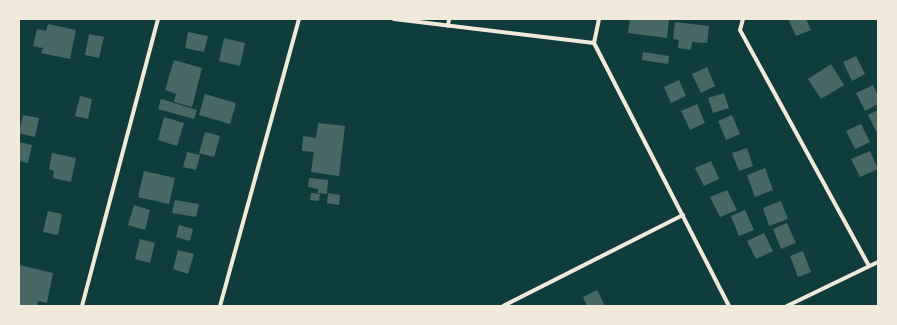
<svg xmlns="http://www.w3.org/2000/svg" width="897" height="325" viewBox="0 0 897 325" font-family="Merriweather,serif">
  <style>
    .building { fill: #486865 }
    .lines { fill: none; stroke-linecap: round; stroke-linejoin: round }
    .minor { stroke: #f1e9da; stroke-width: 4 }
  </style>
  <rect width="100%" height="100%" fill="#0f3d3e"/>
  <path class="building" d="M630,19H669L667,38L628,33Z
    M788,19H806L811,30L796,36Z
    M675,22L709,26L707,43L692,42L691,50L678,48L679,40L673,39Z
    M48,24L76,30L70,59L41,53L43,48L33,46L37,29L46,31Z
    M188,32L208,36L204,52L185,48Z
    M89,34L104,37L99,58L85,55Z
    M224,38L245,43L240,66L219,61Z
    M643,52L669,56L668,64L642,60Z
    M856,56L865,74L852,81L843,62Z
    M174,60L202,68L192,107L174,102L176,94L165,90Z
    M831,64L844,85L821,99L808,79Z
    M707,67L715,86L701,93L692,74Z
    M679,80L686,96L671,103L664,87Z
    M873,85L878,96V104L865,111L856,93Z
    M724,93L729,108L713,113L708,98Z
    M205,94L236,103L230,124L199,115Z
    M80,96L92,99L88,119L75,116Z
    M161,99L197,110L194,119L158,109Z
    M697,104L705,123L690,130L681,111Z
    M878,110V133H877L868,115Z
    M23,115L39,118L35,137L19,133Z
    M732,115L740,134L726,140L718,121Z
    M164,117L184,123L177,146L158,140Z
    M318,123L345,126L339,176L311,172L314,152L302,151L303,136L316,138Z
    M861,124L870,142L855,149L846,131Z
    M205,132L220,136L214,157L199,153Z
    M19,142L32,145L28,163L19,161Z
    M747,148L753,166L739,171L732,153Z
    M870,151L878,169L860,177L851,159Z
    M187,152L200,155L196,170L183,167Z
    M52,153L76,158L71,182L53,178L54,171L49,169Z
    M711,161L719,179L704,186L695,168Z
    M765,168L773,190L755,197L747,175Z
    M144,171L175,178L169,204L138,197Z
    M309,178L328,180L327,194L318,193V189L308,187Z
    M727,190L737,210L720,217L710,197Z
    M311,193L320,194L319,201L310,200Z
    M328,193L340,195L339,205L327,203Z
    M175,200L199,204L196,217L172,213Z
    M781,201L788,219L769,226L763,208Z
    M134,205L150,210L145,230L128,225Z
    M745,210L754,230L739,236L731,216Z
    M48,211L62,214L58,235L43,232Z
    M787,223L796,243L781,249L773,229Z
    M179,225L193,229L190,241L176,237Z
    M764,233L773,251L756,259L747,241Z
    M140,239L155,243L150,263L135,259Z
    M178,250L194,254L188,274L173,269Z
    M803,251L811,272L798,277L790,256Z
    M19,265L53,273L47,303L38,301L37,306H19Z
    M597,290L605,306H587L583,297Z"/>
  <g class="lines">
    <path class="minor" d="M394,19L594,43
      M599,19L594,43L729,306
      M743,19L740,30L869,266
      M448,26L449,19
      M82,306L158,19
      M220,306L299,19
      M503,306L683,215
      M787,306L878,262"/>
  </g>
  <rect width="897" height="325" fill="none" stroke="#f1e9da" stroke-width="40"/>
</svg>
